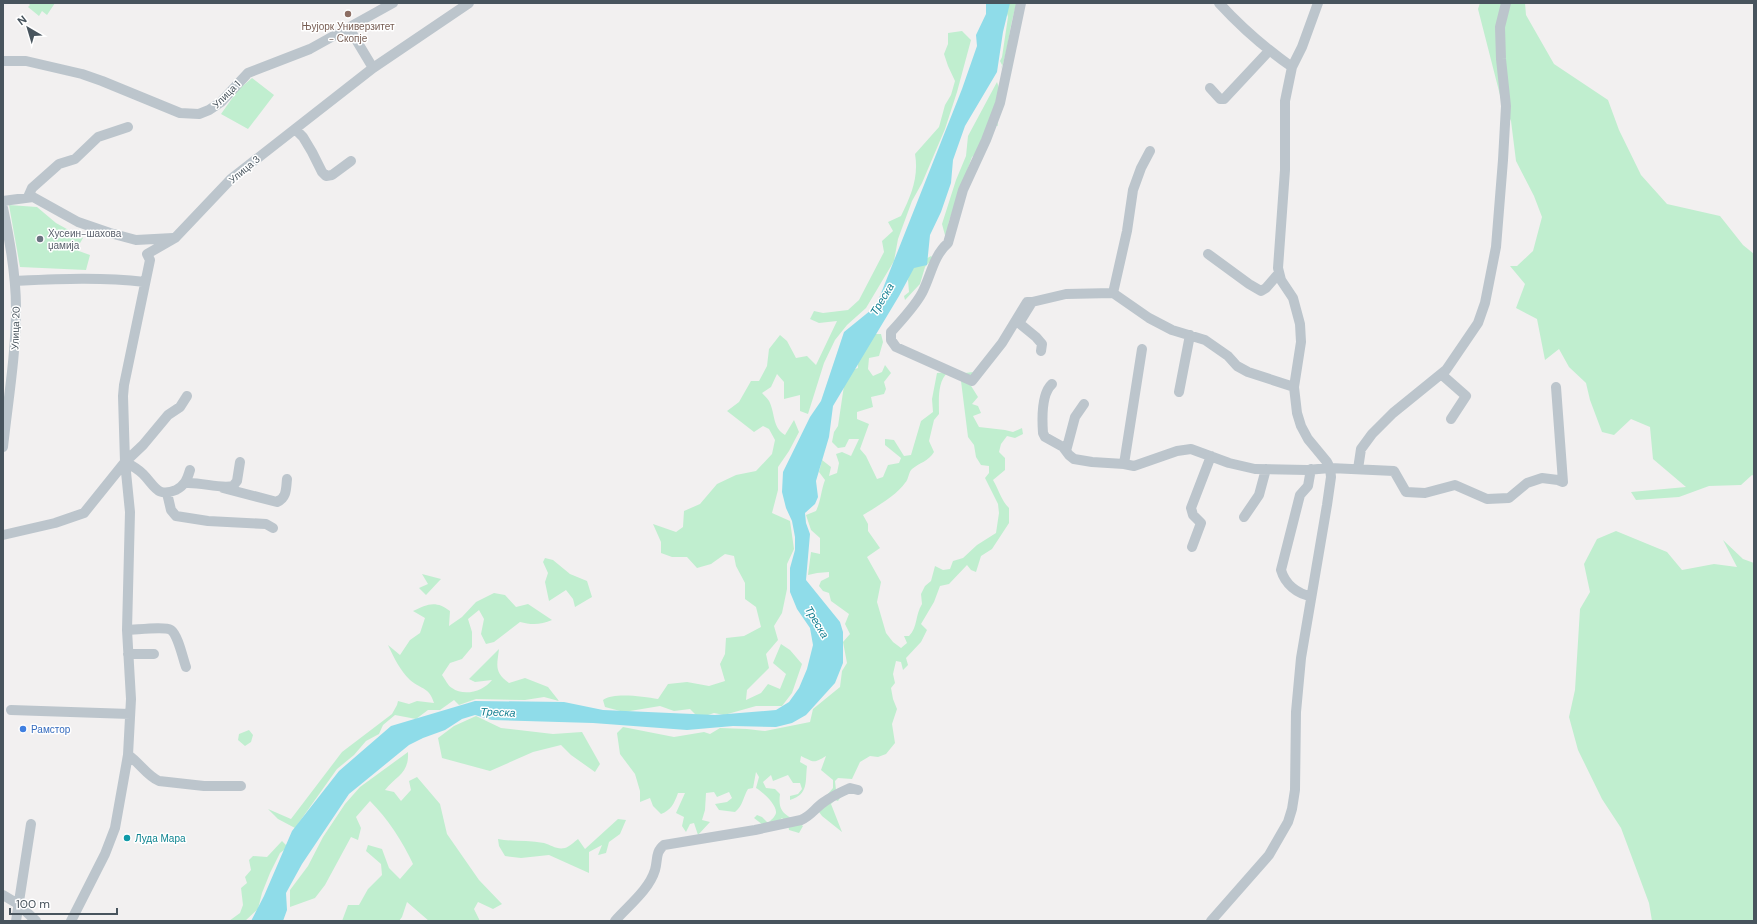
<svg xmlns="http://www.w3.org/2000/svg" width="1757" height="924" viewBox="0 0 1757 924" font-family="'DM Sans',sans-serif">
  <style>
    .green { fill: #c0eecf }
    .water { fill: #8fdce9 }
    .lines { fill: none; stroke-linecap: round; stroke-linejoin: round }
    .minor { stroke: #bcc5cc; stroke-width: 10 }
    .education-dot { fill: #8d6e63; stroke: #fff; stroke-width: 1.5 }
    .worship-dot { fill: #6b7280; stroke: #fff; stroke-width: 1.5 }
    .shop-dot { fill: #3f7fe0; stroke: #fff; stroke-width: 1.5 }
    .culture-dot { fill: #0f9aa8; stroke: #fff; stroke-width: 1.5 }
    .labels { text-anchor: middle; stroke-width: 3; stroke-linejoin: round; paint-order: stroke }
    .education-label { font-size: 10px; fill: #785e54; stroke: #fff }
    .street-label { font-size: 10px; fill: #48545d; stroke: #fff }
    .worship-label { font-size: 10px; fill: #5b616d; stroke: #fff; text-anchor: start }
    .shop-label { font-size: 10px; fill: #366cbe; stroke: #fff; text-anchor: start }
    .culture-label { font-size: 10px; fill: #0d838f; stroke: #fff; text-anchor: start }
    .water-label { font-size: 11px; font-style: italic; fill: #127e90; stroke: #fff }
  </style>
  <rect width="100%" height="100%" fill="#f2f0f0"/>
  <path class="green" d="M28,3H55L47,15L42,11L39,16L28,7L30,5Z
    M1007,3H1017C1009,25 1009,48 1001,70L1002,65L1000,61L1002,57L1008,17L1005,6Z
    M1480,3H1525L1526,15L1554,64L1608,100L1619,130L1641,175L1667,204L1720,216L1743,245L1754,254V476L1752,475L1741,485L1709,486L1679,497L1636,500L1631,492L1686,487L1653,459L1650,427L1631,419L1614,435L1602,432L1590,400L1586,383L1569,367L1559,349L1545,360L1537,319L1516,308L1525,284L1510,266H1517L1533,251L1542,217L1534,196L1516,161L1511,121L1501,99L1478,9Z
    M962,31L971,40L957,92L945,129L922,183L912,201L898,239L894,261L866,308L847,325L835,340L824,363L808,414L800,411V395L784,399V382L777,374L771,387L762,393C765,396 769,400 770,403C775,415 773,428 785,435L794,420L799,432L789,451L778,467V490L772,513L790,521L794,549L787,564V589L782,613L774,626L778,640L766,654L769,668L747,690L746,700L761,693L768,684L780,689L786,674L773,663L781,644L790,650L802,664L792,693L782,706H756L724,715L714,713L699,718L690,709L674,711L660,706L624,712L605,707L603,700C615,692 643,697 658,699L668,684L687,682L709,686L725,681L720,664L725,654L726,638L744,636L761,627L756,607L745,599V583L736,566L734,556L725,554L711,564L697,568L687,557H672L661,553V542L653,524L676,532L683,527L684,511L700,504L717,484L736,475L756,471L772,454L775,440L769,429L763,426L754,432L727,411L739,402L751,381H759L767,366L769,349L780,335L787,341L796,358L807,356L816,365L837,321L819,323L810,319L814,311L823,313L848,310L859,300L884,252L882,241L893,231L888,222L901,216C911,196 919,177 915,154L939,127L945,105L951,95L955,81L948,66L944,54L948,44V33Z
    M252,78L274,95L248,129L221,114L238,90Z
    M997,82L1000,91L996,113L998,126L990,122L981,150L972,157L949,221L946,239L942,224L956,180L966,156L968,136Z
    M9,205L37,207L56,223L83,238L76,250L90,255L86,270L20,267Z
    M931,256L933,258L925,267L920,284L905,300L904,296L909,292L908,280L910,268Z
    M869,334H881L883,342L879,356L869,358L868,369L873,376L882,372L885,365L891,373L884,382L886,389L884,394L871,397L873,407L857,412V419L869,424L860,449L866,456L877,479L883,477L888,465L899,463L901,458L885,445V439L894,440L904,456L911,455L921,421L933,412L932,399L937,373L948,372C937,382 939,400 939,414L934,420L929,441L934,452C929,461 919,463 912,469C908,473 909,479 905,483C898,494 875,508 863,515L868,524V531L880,548L867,557L881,582L877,602L886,633L893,642L901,648L907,643L904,636H909C918,627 915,615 922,604L921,594L925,586L931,581L935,566L943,570L950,569L953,561L963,558L977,545L996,533L999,513L998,504L985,478L989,473V466L981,465L976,457L974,445L968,437L961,381L965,373L973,372L968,381L978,397L972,404L978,406L981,413L973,416L979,427L1005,430L1013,432L1022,428L1023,434L1015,438L1007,436L1001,444L999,452L1005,458V470L993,480C999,490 1001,500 1009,508V523L992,549L981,556L976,572L971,570L967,565L949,584L940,586L934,602L921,624L927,630L921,642L906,658L908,665L903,670L901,662L896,661L893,674L895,683L891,688L893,699L897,709L892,724L895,743L886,754L878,757L870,756L860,762L852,779L838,778L835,781L836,790L843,793L838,801L835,800L831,804L842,832L822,816L816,808L833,788V780L821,770L826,756C813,764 814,762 801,756L800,762L807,766C805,782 809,794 790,800V796L798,794L802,789L800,783H793L788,775L773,781L771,775L763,782L766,788L775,789L780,794C777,816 789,814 803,826L799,833L789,830L788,824L782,818L775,825H763L754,818L757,815L762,817L768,823C771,820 775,817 776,813C777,805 763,792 756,788L759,777L756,772L753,788L748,789C743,797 743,806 735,812L719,810L715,804L727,802L732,798L729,792L717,797L714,792L706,793L705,810L702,820L710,822L698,835L694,823L690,824L686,832L682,826L684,817L676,813L685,793H678C674,804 671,810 661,814L653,806L650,798L640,802V791L635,774L620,754L617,733L623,727L674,737L704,732L710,734L720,728L747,729L765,731L810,722L813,709L840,687L842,671L847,663L843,642L850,634L845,624L849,614L831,601L829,593L823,591L819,586L821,581L829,577V572L817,573L808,575L811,552L820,554V538L811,530L806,515L816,511C821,501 821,490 825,480L819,472L822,460L831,467L829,476L837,473L839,463L836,454L842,452L851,456L859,439H849L845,447L838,448L832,442L834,432L838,426L846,372L858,368L857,353Z
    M1616,531L1667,552L1682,570L1714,564L1737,567L1723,540L1743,559L1754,563V921H1652L1649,903L1621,828L1602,799L1578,750L1569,717L1575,690L1580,609L1590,592L1584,564L1597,539Z
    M545,558L553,560L570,574L587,581L592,597L575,607L573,599L566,590L549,601L545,582L548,573L543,562Z
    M422,574L441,579L426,595L419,588L428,584Z
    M494,593L505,595L516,607L528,604L552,620C541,625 531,625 520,622L494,642L486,644L481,634L484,619L479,610L468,619L472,632V647L462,659L450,663L442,675C445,679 448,686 452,688C464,697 484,691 492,680L475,682L469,679L499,649C497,666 494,672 509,683L525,678L548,687L559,701L544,697L525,700L476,699L459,705L454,700L440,710H428L416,719L395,715L383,725L379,734L366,741L354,755L337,769L295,828L278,819L268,809L291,819L342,752L392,714L397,705L398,701L409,704L417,701L434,703C429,687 422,690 410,680C400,670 394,658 388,645L400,655L410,640L420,633L425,618L413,611C427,604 436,600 450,611L449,626L462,617L476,602Z
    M476,716L501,728L553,734L582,732L600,764L595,772L571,755L561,745L533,752L490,771L442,758L438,738L454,726Z
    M249,730L253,735L251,742L245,746L238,740L239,734Z
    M408,752C409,774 397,775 385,790L394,792L401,801L411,790L409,781L417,777L440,804L447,834L479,880L502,904L493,909L478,902L474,909L480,921H429L407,902L402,917L399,921H342L348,905H359L368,889L382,875L381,864L366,851L368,845L382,849L389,868L400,879L413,864C403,842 388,819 370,801L356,817L361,828L358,840L351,837L325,885L315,898L290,907V890L308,866L323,837L345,804L360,787Z
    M618,819L626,820L620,834L609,842L606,853L598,855L602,845L589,852V873L549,855L521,858L505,856L499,846L498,839C513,842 529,840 544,843C551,845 557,850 565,848C569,847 574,842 578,839L585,849Z
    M282,841L288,847L280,853L270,873L262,893L258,909L245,921H229L240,913L243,905L241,888L247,883L245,877L251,870L249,860L253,856L267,857Z"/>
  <path class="water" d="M986,3H1010L1003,32L997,72L965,126L953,160L951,183L941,212L930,235L927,265L914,268L899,296L833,406L829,437L816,481L818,497L815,504L805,513L806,523L810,534L806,580L840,622L843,632V663L835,683L806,715L792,723L776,727L733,726L687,730L593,723L492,720L475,715L462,719L445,730L423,738L409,745L349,794L302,864L286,893L287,910L283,921H251L264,896L292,831L339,771L391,726L475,701L564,702L603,710L715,715L776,710L789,702L799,688L807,669L813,645L810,628L797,609L790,592V568L795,550V537L792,521L786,508L782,492L783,472L810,417L821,401L844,332L876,306L962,89L977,46L976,35L986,14Z"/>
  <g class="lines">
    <path class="minor" d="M1021,3L1000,103L986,140L963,190L948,243C933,256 931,276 922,293C915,306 902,320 891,332V340L896,347L972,381L1002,343L1027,302H1032
      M1219,3C1241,27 1265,48 1292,67
      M349,28L373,68
      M3,61H26L82,74L102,81L180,113L199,114L209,110L221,102L248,73L310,49L393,3
      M1210,88L1220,99H1224L1269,51
      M295,129L303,137L312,152L322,172L326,176L332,175L351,161
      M28,197L32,188L59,164L75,159L98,137L128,127
      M3,201L33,197L78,222L110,233L136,240L173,238
      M3,208C10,241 16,275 16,308C16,354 8,401 3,447
      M1208,254L1249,284L1261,291L1266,288L1279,273
      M15,281C60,279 100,277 145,282
      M1113,293L1127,231L1133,190L1141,168L1150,151
      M1041,351L1042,344L1036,337L1019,323L1032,302L1066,294L1113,293L1149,318L1172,330L1205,340L1228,356L1237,366L1248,372L1294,387
      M1441,374L1466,396L1451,419
      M1052,384C1041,394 1042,419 1043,433L1045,437L1063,447L1069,455L1074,459L1092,462L1124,464L1134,466L1177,451L1191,449L1229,463L1255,469L1307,470L1330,468L1394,471L1406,492L1425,493L1455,485L1487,499L1509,498L1527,483L1542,478L1558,480L1563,482L1556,387
      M1179,392L1190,335
      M1066,451L1075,417L1084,404
      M125,462C131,465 138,469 143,474C155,486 157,498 176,490C185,485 187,480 190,470
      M1124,464L1142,349
      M1311,469L1308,486L1300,495L1281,570C1285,584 1297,594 1311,596
      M1358,469L1361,449L1372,434L1393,413L1446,370L1478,323L1485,303L1496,247L1503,160L1506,106L1501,59L1500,27L1506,3
      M186,483C202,482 219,489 233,486L237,481L240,462
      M223,488L277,502C287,498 286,488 287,479
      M167,493L171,510L176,516L208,521L266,524L273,528
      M1244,517L1259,495L1266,469
      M3,535L55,523L84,513L125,462L143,445L168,415L180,407L187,396
      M1192,547L1201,523L1193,515L1191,508L1211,456
      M127,630C136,630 164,626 171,630C178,635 183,659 186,667
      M128,654H154
      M11,710L130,714
      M128,755C139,762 147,776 159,781L204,786H241
      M3,895L18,904L36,921
      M16,921L31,824
      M71,921L105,854L115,828L128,755L131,699L127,630L130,512L125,462L123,396L124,385L150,260L147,254L175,238L231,179L373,68L469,3
      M615,921C628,906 649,890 655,870C658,860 655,852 664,845L755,830L801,820C811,816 815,808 824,802C832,796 841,792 850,788L858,790
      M1211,921L1269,855L1288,822L1292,809L1295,790L1296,712L1301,658L1327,505L1331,477L1330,468L1327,462L1308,439L1301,426L1297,413L1294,387L1301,342L1300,324L1293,298L1281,280L1278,268L1285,170V101L1292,67L1302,47L1318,3"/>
  </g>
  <circle class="education-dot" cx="348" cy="14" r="4"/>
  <circle class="worship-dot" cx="40" cy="239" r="4"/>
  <circle class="shop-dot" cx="23" cy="729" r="4"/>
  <circle class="culture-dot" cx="127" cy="838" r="4"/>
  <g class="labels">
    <g class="education-label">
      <text x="348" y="30">Њујорк Универзитет<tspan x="348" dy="12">- Скопје</tspan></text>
    </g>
    <g class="street-label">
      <text transform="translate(226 94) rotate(-45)" y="4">Улица 1</text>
      <text transform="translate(244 169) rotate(-40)" y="4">Улица 3</text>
      <text transform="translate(15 328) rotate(-88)" y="4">Улица 20</text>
    </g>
    <g class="worship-label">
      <text x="48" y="237">Хусеин-шахова<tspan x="48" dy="12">џамија</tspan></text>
    </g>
    <g class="shop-label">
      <text x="31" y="733">Рамстор</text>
    </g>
    <g class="culture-label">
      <text x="135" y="842">Луда Мара</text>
    </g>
    <g class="water-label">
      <text transform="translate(882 299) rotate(-59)" y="4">Треска</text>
      <text transform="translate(817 622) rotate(59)" y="4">Треска</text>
      <text transform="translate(498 712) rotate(2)" y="4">Треска</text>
    </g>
  </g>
  <rect width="1757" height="924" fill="none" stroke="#48545d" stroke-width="8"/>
  <g transform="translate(28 28) rotate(322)" stroke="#ffffff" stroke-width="3" paint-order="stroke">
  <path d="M0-3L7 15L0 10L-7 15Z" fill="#48545d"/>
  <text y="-6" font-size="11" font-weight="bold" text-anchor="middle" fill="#48545d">N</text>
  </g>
  <path d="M10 908v6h107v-6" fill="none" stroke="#48545d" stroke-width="2"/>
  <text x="16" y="908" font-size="12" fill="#48545d" stroke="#ffffff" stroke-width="3" paint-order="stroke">100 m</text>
</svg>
